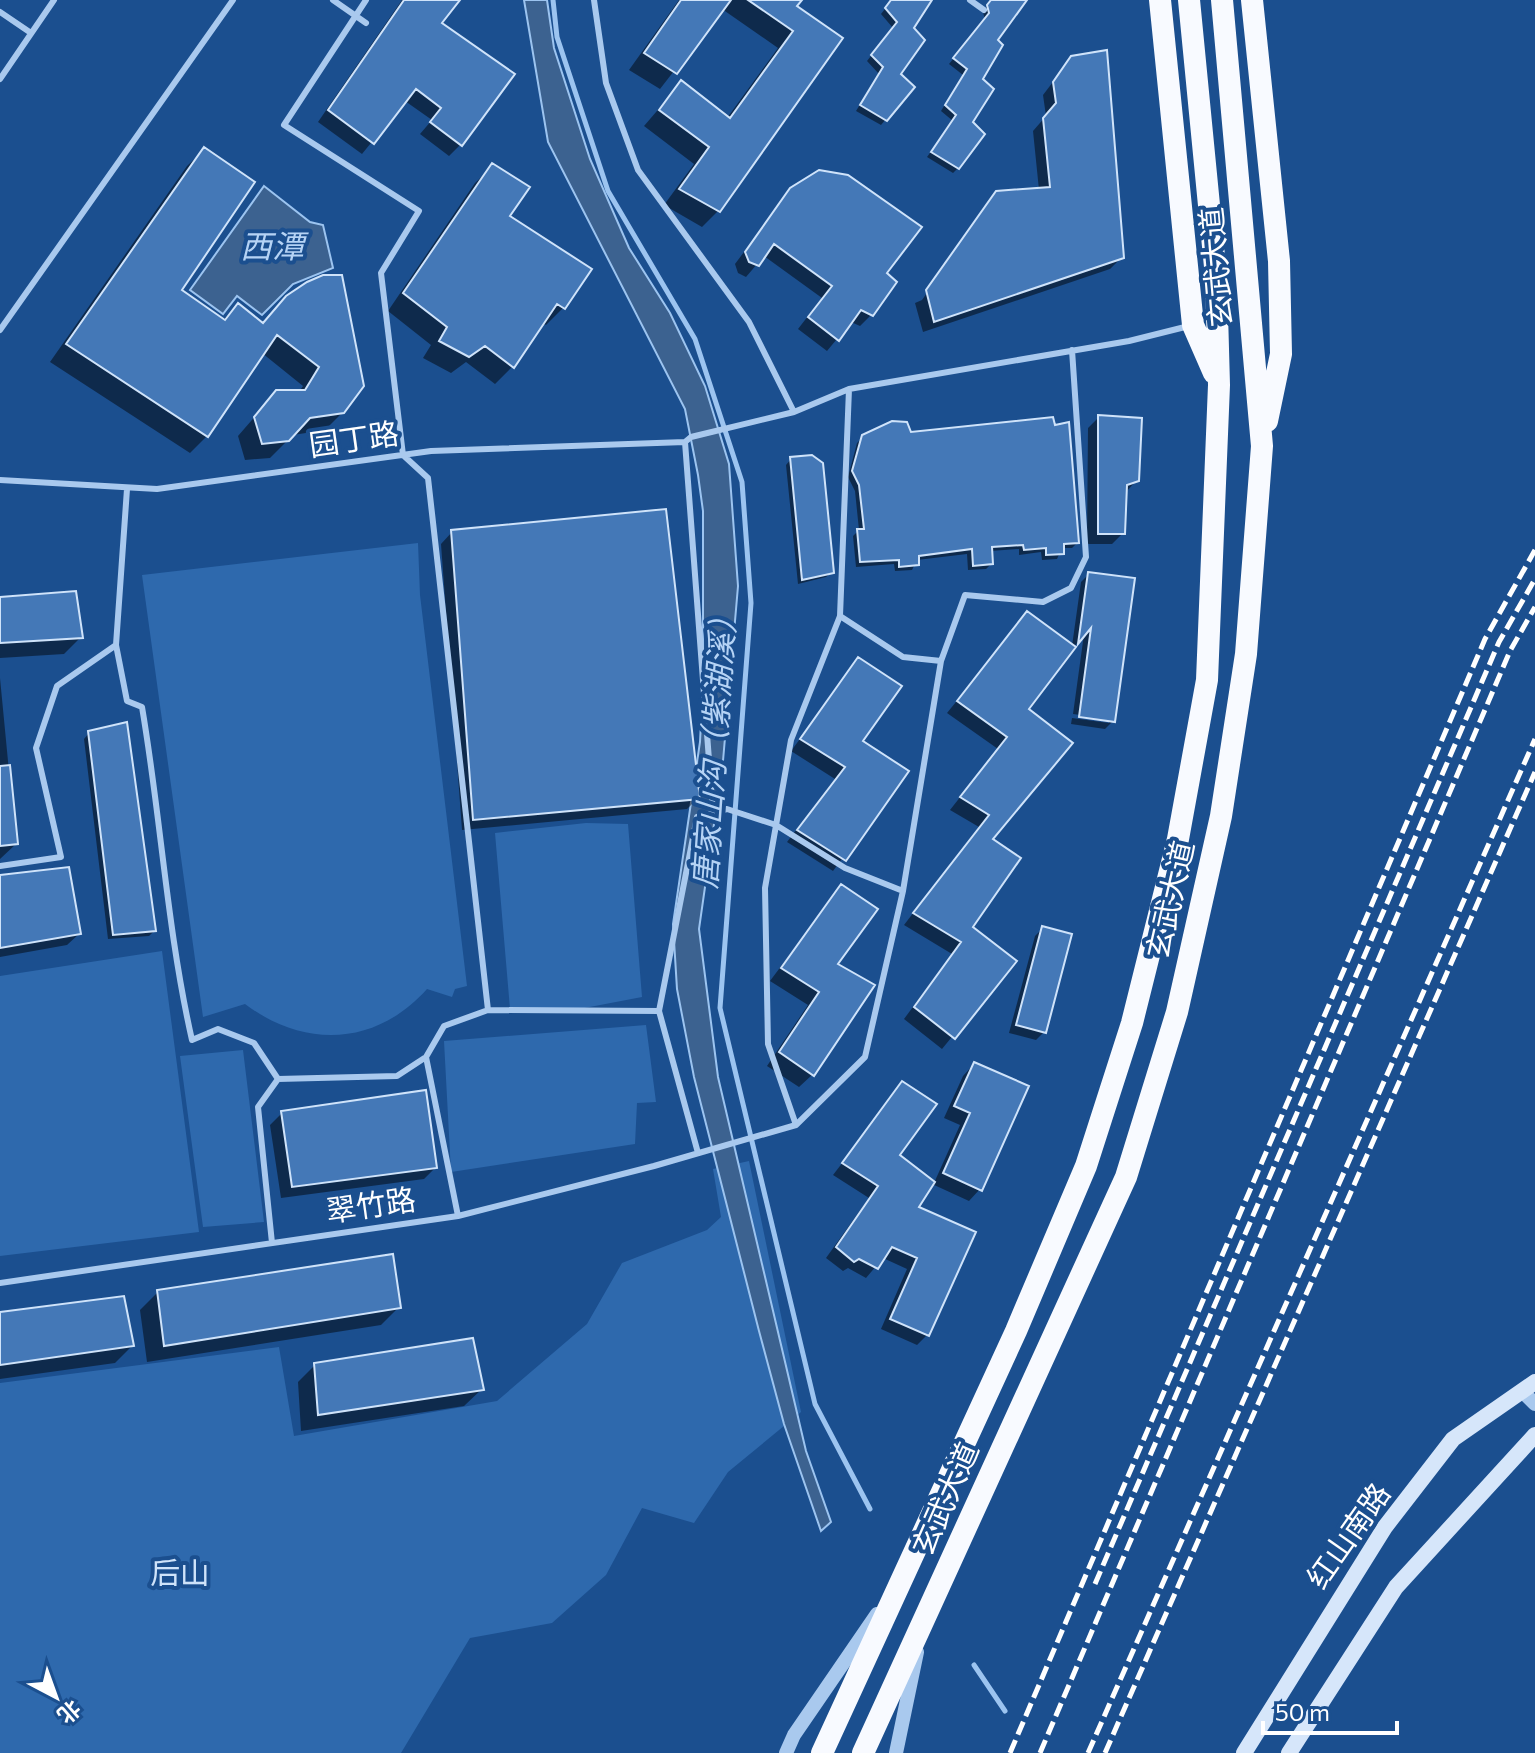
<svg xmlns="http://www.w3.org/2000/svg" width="1535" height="1753" viewBox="0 0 1535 1753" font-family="Commissioner,'Noto Sans SC',sans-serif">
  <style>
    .green { fill: #2e69ad }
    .water { fill: #3c6290; stroke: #9cc4f0; stroke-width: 2 }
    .shadow { fill: #0007 }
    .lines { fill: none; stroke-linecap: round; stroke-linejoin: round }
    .stream { stroke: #9cc4f0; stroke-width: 5 }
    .building { fill: #4478b7; stroke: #cfe3fa; stroke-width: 2 }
    .service { stroke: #a9c9ee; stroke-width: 6 }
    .tertiary { stroke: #a9c9ee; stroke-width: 14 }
    .secondary { stroke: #d6e6fa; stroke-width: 16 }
    .trunk { stroke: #f8faff; stroke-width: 22 }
    .rail { stroke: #fff; stroke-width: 5; stroke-dasharray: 14 6; stroke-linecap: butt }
    .labels { text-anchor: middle; stroke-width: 8; stroke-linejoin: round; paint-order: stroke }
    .street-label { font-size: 30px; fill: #fff; stroke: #1b4f8f }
    .park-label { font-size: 30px; fill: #cfe3fa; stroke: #1b4f8f }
    .water-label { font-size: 32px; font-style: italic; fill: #b5d3f5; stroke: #1b4f8f }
  </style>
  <rect width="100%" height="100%" fill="#1b4f8f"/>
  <path class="green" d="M418,543L420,595L467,986L455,989L452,997L427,989C376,1046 305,1049 245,1004L203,1017L142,575Z
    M586,823L628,824L642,997L574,1010L510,1009L495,833Z
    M162,951L199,1232L0,1256V976Z
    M646,1025L656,1102L637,1103L635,1144L451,1172L444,1041Z
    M243,1050L264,1222L203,1227L180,1056Z
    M749,1161L801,1412L728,1472L694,1523L642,1508L606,1575L552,1623L470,1638L401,1753H0V1383L279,1347L294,1436L497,1401L587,1324L622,1263L707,1230L721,1217L713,1169Z"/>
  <path class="water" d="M524,0H547L554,48L590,159L629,248L670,313L705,386L729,464L738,586L723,761L699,929L718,1077L806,1451L831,1522L821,1531L784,1424L759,1331L694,1077L677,989L673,924L700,742L703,684V511L698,475L685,409L548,142Z
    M264,186L310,222L323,225L333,268L293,284L262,315L237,296L223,314L190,290Z"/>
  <path class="shadow" d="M402,0H457L439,24L460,145L449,156L420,134L432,120L405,101L362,154L318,122Z
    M679,0H799L794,7L840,38L718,211L702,227L664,205L694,164L644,126L681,83L727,118L778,48L722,9L660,89L629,70Z
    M892,0H929L912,29L886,119L881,125L856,111L879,74L867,61L893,28L881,14Z
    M992,0H1025L996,40L980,80L958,168L953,173L927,157L953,121L941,111L963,75L949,64L985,20L983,12Z
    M1072,57L1122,257L1110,269L923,332L915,303L922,300L992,201L1039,190L1033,131L1046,116L1043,95Z
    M205,149L179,291L222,321L238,305L261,325L287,297L343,412L325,430L293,435L270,458L245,460L238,436L276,392H299L303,386L262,353L207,436L190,453L50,362L187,166Z
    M493,166L507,217L564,307L546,325L542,323L512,367L495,384L466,362L451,373L423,358L431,345L388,311L475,183Z
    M791,189L885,274L871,315L860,326L851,322L827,351L798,329L822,298L764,256L746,277L738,273L735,264Z
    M1099,417L1137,480L1125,493L1123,533L1112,544H1087L1088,428Z
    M910,434L1077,543L1072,548H1062L1057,559L1042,560L1041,552L1019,555V549L990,551L991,564L986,569L968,570L967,554L917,560L912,570L895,571L894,564L856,567L853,536L859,530L855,491L848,477L857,443L863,437Z
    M791,459L832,572L826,577L798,584L786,465Z
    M452,532L698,798L687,809L462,830L441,544Z
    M1089,574L1113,721L1105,729L1071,724L1072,718L1109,723V719L1073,714L1084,634L1026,709L970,927L1014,961L942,1049L904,1019L952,954L904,925L979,827L950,810L998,749L947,713L1027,614L1072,646L1081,582Z
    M0,599L81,637L64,654L0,658Z
    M859,660L860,742L906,771L833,871L787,842L835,779L791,751Z
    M0,678L16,844L0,859Z
    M89,733L154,931L149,936L108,939L84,739Z
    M0,877L79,934L67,945L0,957Z
    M841,886L836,965L812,1075L799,1087L767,1066L808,1005L770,981Z
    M1043,928L1044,1032L1036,1040L1009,1033L1035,936Z
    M974,1064L980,1189L969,1201L932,1184L916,1207L927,1335L917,1345L881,1329L907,1269L883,1258L866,1278L848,1268L843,1271L826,1258L869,1198L833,1175L903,1084L898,1155L934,1183L960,1125L944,1118L963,1076Z
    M282,1113L435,1168L424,1179L281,1198L270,1125Z
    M158,1292L399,1307L381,1325L147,1362L140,1310Z
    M0,1314L132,1346L115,1363L0,1379Z
    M315,1365L482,1389L464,1406L301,1431L298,1382Z"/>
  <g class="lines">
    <path class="stream" d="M553,0L557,37L608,191L695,339L742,482L751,603L720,1008L815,1404L870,1509
      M974,1665L1005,1711"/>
  </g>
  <path class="building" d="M404,0H460L442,23L515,74L462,146L430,122L441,108L416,89L374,144L328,110Z
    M681,0H731L677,74L644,53Z
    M748,0H802L797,6L843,38L720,212L679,189L709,147L659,110L681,80L730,118L793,31Z
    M891,0H932L914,28L925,40L901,74L915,87L887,121L860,105L883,67L871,55L897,22L885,8Z
    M991,0H1027L998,40L1003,45L983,79L994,89L973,122L985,134L959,169L931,152L956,115L945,105L967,69L953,58L989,13L987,5Z
    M1107,50L1124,258L934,322L926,290L996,191L1050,187L1043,118L1056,103L1053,82L1071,56Z
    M204,147L255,182L182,290L225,320L238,303L263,323L286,296L307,282L323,275H342L364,386L344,413L310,418L289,441L262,444L254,417L276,390H305L319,367L277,335L208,437L66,344Z
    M492,163L530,187L510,216L592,269L565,309L557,304L514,368L485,346L469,357L439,341L447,327L403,293Z
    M819,170L848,175L922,227L887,273L897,282L873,316L861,310L839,341L808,317L832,286L774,244L759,266L749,262L745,252L790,188Z
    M1098,415L1142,418L1139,481L1127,485L1125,534H1098Z
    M1053,417L1055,425L1069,422L1079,543L1064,544V554L1046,555V548L1024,550L1023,545L992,547L993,564L973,566L972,549L919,556V565L899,567V560L860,562L857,529H864L859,485L852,471L862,435L892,421L907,422L911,432Z
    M812,455L823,463L834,573L802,580L790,457Z
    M666,509L700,799L473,820L451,530Z
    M1088,572L1135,578L1115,722L1079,717L1091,628L1078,644Z
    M76,591L83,638L0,643V597Z
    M1027,611L1076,647L1029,709L1073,743L993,839L1021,858L973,927L1017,961L955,1039L914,1007L961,942L913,913L989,815L960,797L1007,737L957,701Z
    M858,657L902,686L863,741L909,771L846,861L797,830L845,767L800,739Z
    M127,722L156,931L113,935L88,731Z
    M10,765L18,844L0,846V766Z
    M69,867L81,934L0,948V875Z
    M841,884L878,909L838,964L875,985L814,1076L779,1052L819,992L781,968Z
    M1042,926L1072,934L1046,1033L1016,1025Z
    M974,1062L1029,1086L982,1191L943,1173L970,1113L954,1106Z
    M902,1081L937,1104L900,1155L935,1182L919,1207L976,1232L929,1336L890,1319L917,1258L892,1247L878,1269L859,1259L854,1262L836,1247L878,1186L842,1163Z
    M426,1090L437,1168L292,1187L281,1111Z
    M393,1254L401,1308L164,1346L157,1290Z
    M124,1296L134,1346L0,1365V1312Z
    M473,1338L484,1390L318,1415L314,1363Z"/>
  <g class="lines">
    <path class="service" d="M333,0L366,23
      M366,0L284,125L419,211L381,273L403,455L428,478L488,1010L659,1011L697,817L727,809L776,825L845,868L903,891
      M594,0L606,83L638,170L749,322L794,412
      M970,0L984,10
      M0,12L31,33
      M0,79L54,0
      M0,330L233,0
      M685,442L713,813
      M0,480L157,489L431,451L685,442L691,437L794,412L849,389L1129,341L1189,326
      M840,616L903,657L941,661L965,595L1043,602L1071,588L1086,557L1072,350
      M116,645L127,701L142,707C161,818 167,930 192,1040L218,1029L254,1043L278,1079L397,1076L426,1057L444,1026L488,1010
      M0,866L61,857L36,748L57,686L116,645L127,489
      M659,1011L698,1153
      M426,1057L458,1216
      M796,1125L865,1057L903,891L941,661
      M272,1243L258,1107L278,1079
      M0,1283L458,1216L654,1166L796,1125L768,1044L765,888L791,740L840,616L849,389"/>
    <path class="tertiary" d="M1522,1391L1535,1404
      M786,1753L794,1735L877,1614
      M896,1753L917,1652"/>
    <path class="secondary" d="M1244,1753L1385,1527L1453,1439L1535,1382
      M1289,1753L1396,1587L1535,1435"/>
    <path class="trunk" d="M1160,0L1193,325L1214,373
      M1252,0L1279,261L1281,354L1267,421
      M822,1753L1016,1331L1086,1166L1132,1023L1178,839L1207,680L1219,385L1216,277L1189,0
      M863,1753L1126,1177L1177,1012L1221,816L1246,654L1262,446L1222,0"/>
    <path class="rail" d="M1095,1584L1499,642L1535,579
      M1010,1753L1485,639L1535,550
      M1040,1753L1510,651L1535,607
      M1088,1753L1535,739
      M1105,1753L1535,772"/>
  </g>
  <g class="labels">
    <g class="street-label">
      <text transform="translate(1217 267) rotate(-95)" y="10">玄武大道</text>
      <text transform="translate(354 440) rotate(-8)" y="10">园丁路</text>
      <text transform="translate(1171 900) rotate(-77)" y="10">玄武大道</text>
      <text transform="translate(371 1206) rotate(-8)" y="10">翠竹路</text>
      <text transform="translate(946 1499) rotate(-66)" y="10">玄武大道</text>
      <text transform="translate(1349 1536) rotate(-55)" y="10">红山南路</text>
    </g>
    <g class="park-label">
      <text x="180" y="1584">后山</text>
    </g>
    <g class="water-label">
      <text x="272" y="258">西潭</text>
      <text transform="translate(715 745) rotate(-86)" y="11">唐家山沟（紫湖溪）</text>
    </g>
  </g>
  <g transform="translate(56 1697) rotate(139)" stroke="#1b4f8f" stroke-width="6" paint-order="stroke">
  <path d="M0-6L14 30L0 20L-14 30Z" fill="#ffffff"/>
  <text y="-12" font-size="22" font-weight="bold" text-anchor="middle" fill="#ffffff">北</text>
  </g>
  <path d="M1263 1721v12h134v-12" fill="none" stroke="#ffffff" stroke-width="4"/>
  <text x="1275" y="1721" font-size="24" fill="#ffffff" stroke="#1b4f8f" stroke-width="6" paint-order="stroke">50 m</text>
</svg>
